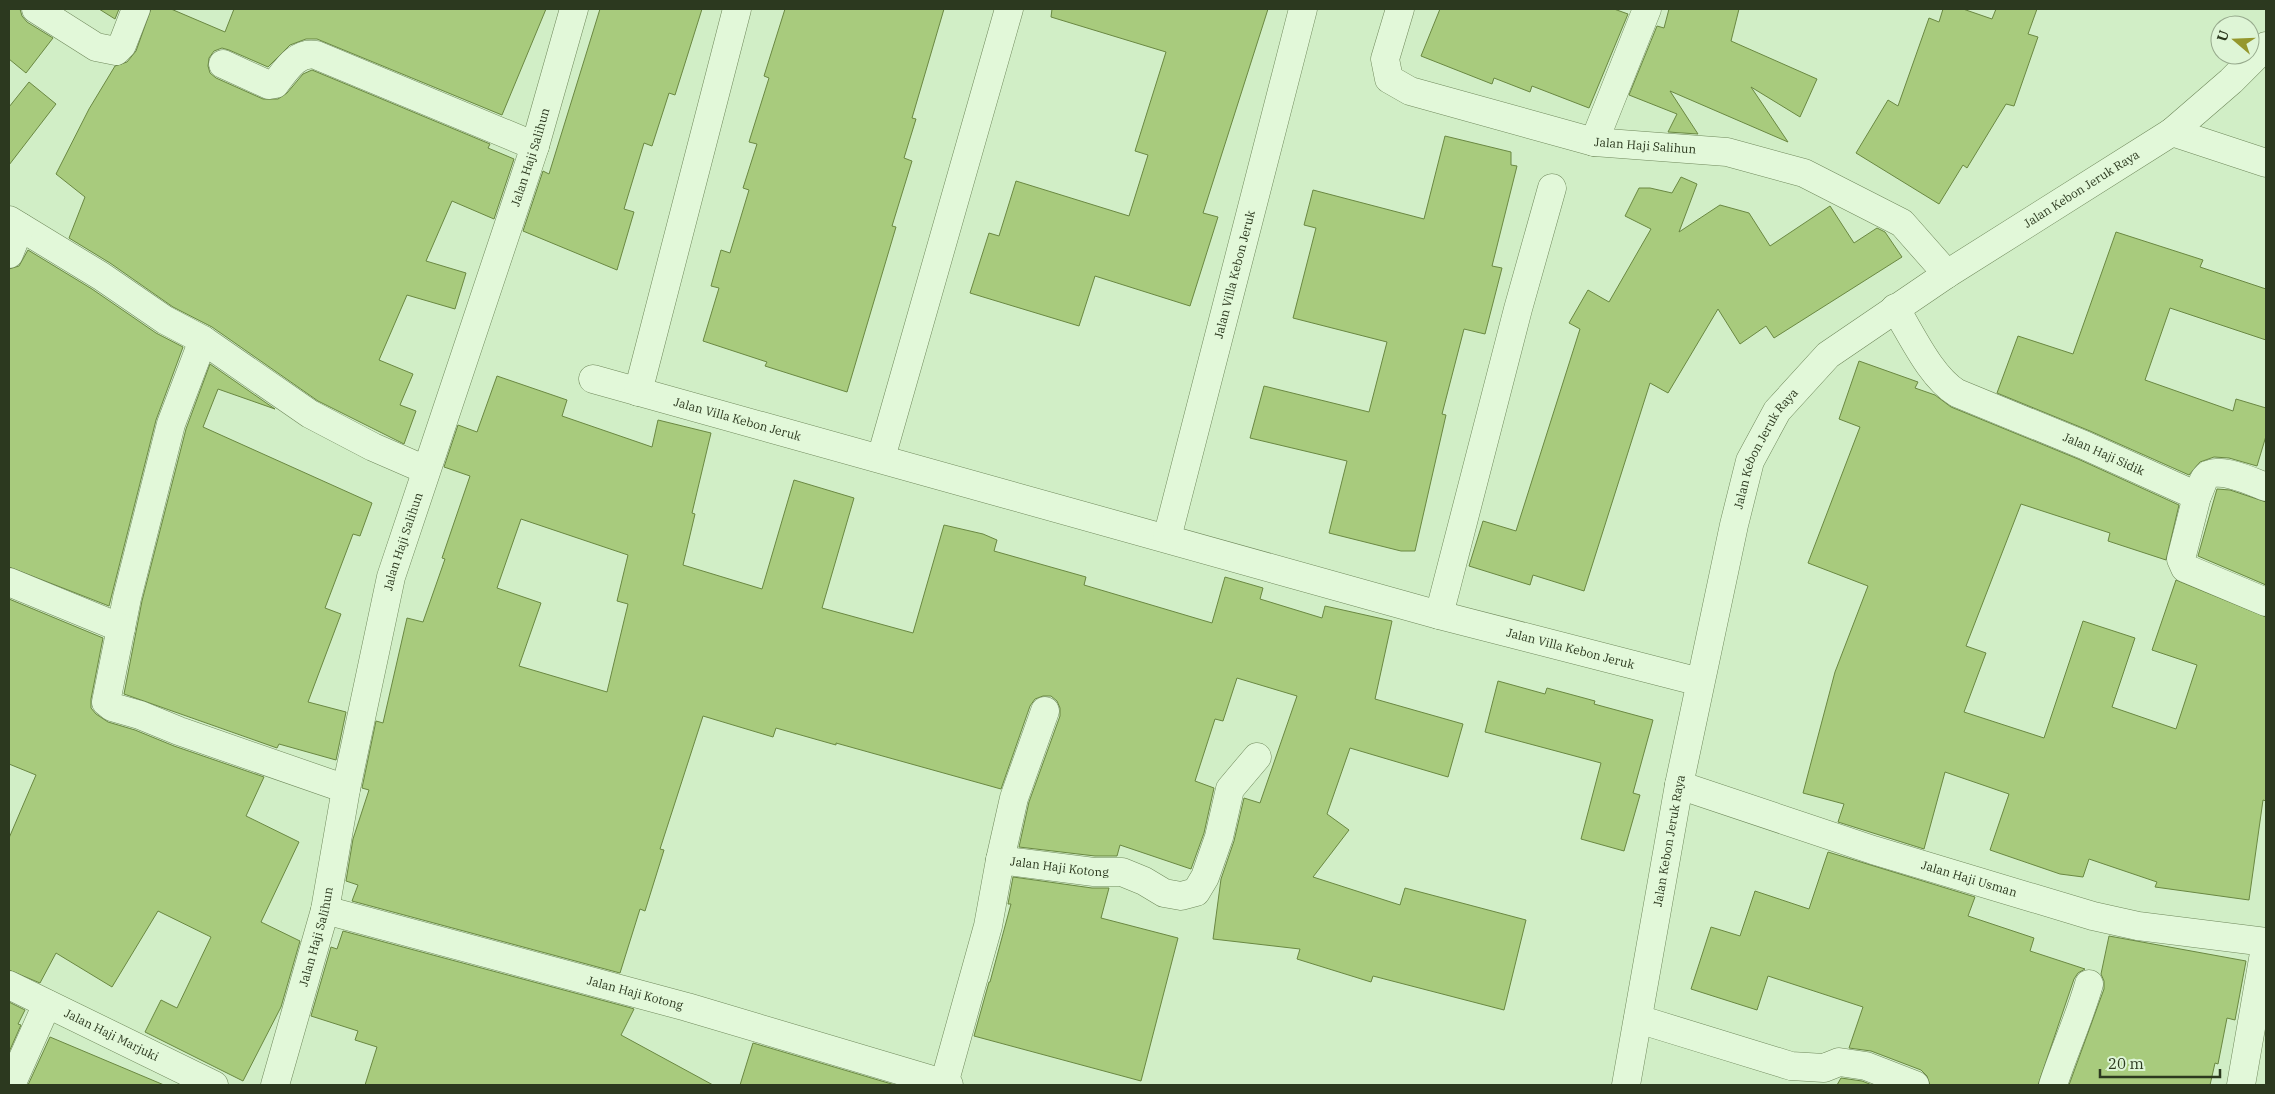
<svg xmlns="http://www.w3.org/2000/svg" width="2275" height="1094" viewBox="0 0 2275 1094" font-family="'IBM Plex Serif',serif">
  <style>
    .building { fill: #a8cb7d; stroke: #6a8842; fill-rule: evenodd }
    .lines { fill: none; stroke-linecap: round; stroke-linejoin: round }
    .minor-casing { stroke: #70895c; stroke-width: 29 }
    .minor { stroke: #e2f8d9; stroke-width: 28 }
    .labels { text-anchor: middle; stroke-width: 4; stroke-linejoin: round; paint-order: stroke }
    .street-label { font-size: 12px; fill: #2c391f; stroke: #def5d6 }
  </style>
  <rect width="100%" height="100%" fill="#d1eec6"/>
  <path class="building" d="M9,9H20L22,16L27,22L53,38L26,73L9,59Z
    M99,9H119L115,19Z
    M151,9H171L225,32L234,9H546L502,115L317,39H306L290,45L268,67L229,50L222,48L214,51L209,58L208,66L210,73L216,78L263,99H278L287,93L303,74L312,70L490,144L488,148L514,159L494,219L452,201L426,261L466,273L455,309L407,295L379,360L413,374L400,405L416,411L404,444L318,401L212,327L173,307L110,263L69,238L85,197L56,174L89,109L115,66L127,62L136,51Z
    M600,9H702L675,95L669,93L652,146L644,143L624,209L634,212L617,270L523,231L543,171L549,174Z
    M785,9H944L912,118L916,119L904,158L912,161L892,226L896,227L847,392L765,366L767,362L703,341L719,288L711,286L721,250L730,253L749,190L743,188L757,144L749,142L769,78L764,76Z
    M1052,9H1268L1203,213L1218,217L1190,306L1095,276L1079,326L970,293L989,233L999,236L1016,181L1129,216L1148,155L1135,151L1166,52L1051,17Z
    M1440,9H1614L1628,14L1589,108L1532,86L1530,92L1494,78L1492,84L1421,56Z
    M1669,9H1739L1731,41L1817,79L1800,117L1751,87L1788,142L1670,91L1698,134L1668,132L1677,114L1629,95L1657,26L1664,28Z
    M1943,9H1963L1992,19L1996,9H2037L2028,34L2038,37L2014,106L2006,104L1967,168L1963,165L1939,204L1856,153L1888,100L1898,106L1929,18L1939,22Z
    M29,82L56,104L9,165V107Z
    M1445,136L1511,152V165L1517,166L1492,266L1502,268L1485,334L1464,329L1442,414L1446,415L1415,551H1401L1329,533L1347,461L1250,438L1264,386L1369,412L1387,342L1293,318L1316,228L1304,225L1313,190L1424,219Z
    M1681,177L1697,184L1679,232L1720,205L1749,213L1770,246L1830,206L1854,243L1877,228L1885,232L1902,257L1774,338L1766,326L1740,344L1718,309L1668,393L1650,383L1584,591L1533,575L1530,585L1469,566L1483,521L1516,531L1580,329L1569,323L1588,290L1609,302L1651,229L1625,216L1639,188H1650L1672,193Z
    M2116,232L2203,260L2200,267L2266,289V340L2170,308L2145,380L2233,411L2236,399L2266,408V436L2257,466L2229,458L2214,457L2200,462L2189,475L2090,431L1997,393L2018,336L2073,354Z
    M28,250L92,289L156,333L183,347L156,420L109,606L9,567V269L19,266Z
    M1859,361L1918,382L1915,388L1935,395L1951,407L2078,459L2179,505L2166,560L2108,541L2110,533L2021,504L1966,646L1986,653L1964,712L2044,738L2083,621L2135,638L2112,707L2176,729L2197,665L2152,650L2176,580L2266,617V801L2263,800L2249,900L2155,887L2157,882L2089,859L2083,877L2060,874L1990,850L2009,794L1945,772L1924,849L1838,822L1844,804L1803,793L1835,672L1868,586L1808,563L1860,427L1839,419Z
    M210,364L275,409L218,389L203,427L372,503L360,536L353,534L325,608L341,614L308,702L346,712L336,760L279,744L277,748L124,694L142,601L186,429Z
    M497,376L567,400L562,416L652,447L658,420L711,433L692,513L695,514L683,565L762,589L794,480L854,498L822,608L913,633L944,525L983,534L997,540L994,551L1086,577L1084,585L1212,623L1225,577L1263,588L1260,599L1322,618L1325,606L1392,621L1375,699L1463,724L1448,777L1350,748L1327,814L1349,830L1313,877L1400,905L1405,888L1526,920L1504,1010L1373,976L1371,982L1297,959L1300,949L1213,939L1221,879L1234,841L1244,798L1260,803L1297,696L1237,678L1223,721L1215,719L1195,781L1214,788L1204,833L1191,869L1120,845L1117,856H1095L1019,847L1029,802L1060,716V708L1057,701L1051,696H1043L1035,699L1030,706L1001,789L836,743V745L776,728L773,737L703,716L660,849L664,850L645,911L640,909L620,973L352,901L358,885L346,881L353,839L369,790L362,788L376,721L383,723L407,618L423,622L445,559L442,558L470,476L444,467L458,425L477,432ZM521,519L628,555L617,601L628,604L607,692L519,666L541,603L497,588Z
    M2217,489L2230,490L2266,502V585L2198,556Z
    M9,599L103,638L91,699V708L96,714L108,722L135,730L174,746L264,777L246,816L299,842L261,922L300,941L281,1007L243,1081L145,1032L161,1000L177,1008L211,937L158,911L112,987L56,953L40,983L9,970V838L36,775L9,764Z
    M1498,681L1545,694L1547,688L1595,701L1594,704L1653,720L1633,793L1640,795L1624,851L1581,839L1601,763L1485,732Z
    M1828,852L1975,897L1968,916L2034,938L2030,951L2085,969L2078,973L2074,979L2038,1085H1930L1927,1076L1921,1070L1871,1051L1849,1048L1863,1007L1768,976L1757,1010L1691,989L1711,927L1740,936L1755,891L1809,909Z
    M1013,877L1092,888H1109L1101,918L1178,938L1141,1081L974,1036L989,982H990L1011,904H1008Z
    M343,931L631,1008L634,1009L621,1035L713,1085H365L377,1047L355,1040L358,1031L311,1016L331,947L337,949Z
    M2109,936L2246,961L2235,1020L2227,1018L2218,1064L2215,1063L2210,1085H2069L2104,989V981L2101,974Z
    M9,1002L25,1010L18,1024L21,1025L9,1052Z
    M50,1037L164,1085H28Z
    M753,1043L895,1085H740Z
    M1841,1078L1862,1081L1872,1085H1837Z"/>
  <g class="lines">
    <defs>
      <g id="minor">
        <path d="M36,9L96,47L116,51L122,45L136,9"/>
        <path id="s1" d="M1400,9L1385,59L1389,79L1410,91L1594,142L1727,152L1804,173L1902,223L1947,274"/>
        <path d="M223,64L269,85L275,84C286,70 297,51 316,55L535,146"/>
        <path d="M2172,132L2266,163"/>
        <path d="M1594,142L1647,9"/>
        <path d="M9,220L101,276L165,320L203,340L310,414L373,447L426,470"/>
        <path d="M9,254L20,227"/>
        <path id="s2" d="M1895,308C1912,335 1930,376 1957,393L2084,445L2197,496L2181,559L2185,568L2266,602"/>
        <path d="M203,340L171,424L127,598L106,702L112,707L140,715L179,731L346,789"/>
        <path id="s3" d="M593,379L1439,615L1700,682"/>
        <path d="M638,392L737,9"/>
        <path d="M881,458L1009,9"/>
        <path d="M2197,496C2200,491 2202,482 2205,478C2215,464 2253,482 2266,487"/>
        <path id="s4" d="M1167,538L1303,9"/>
        <path d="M9,582L121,628"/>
        <path d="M1439,615L1518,309L1552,188"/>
        <path id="s5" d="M1679,785L1873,850L2093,916L2138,926L2266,942"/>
        <path d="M1000,860L1014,798L1045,711"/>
        <path id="s6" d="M325,910L687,1007L949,1085"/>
        <path id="s7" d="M9,985L214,1085"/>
        <path d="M1638,1019L1791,1066L1824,1068L1839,1062L1866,1066L1915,1085"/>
        <path id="s8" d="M944,1084L988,926L1000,860L1094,872H1122L1144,881L1164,893L1181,896L1196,892L1205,877L1219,837L1230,789L1257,757"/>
        <path d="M11,1085L47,1004"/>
        <path id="s9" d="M275,1085L325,910L346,789L391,577L535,146L574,9"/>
        <path id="s10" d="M1626,1085L1679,785L1734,525L1750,461L1777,411L1828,355L1947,274L2172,132L2231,81L2266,46"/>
        <path d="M2053,1085C2064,1051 2079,1019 2089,984"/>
        <path d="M2241,1085L2266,942"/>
      </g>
    </defs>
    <use href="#minor" class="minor-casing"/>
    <use href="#minor" class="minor"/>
  </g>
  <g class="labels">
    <g class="street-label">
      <text dy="4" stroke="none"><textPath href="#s1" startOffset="339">Jalan Haji Salihun</textPath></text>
      <text dy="4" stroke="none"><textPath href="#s9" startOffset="964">Jalan Haji Salihun</textPath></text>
      <text dy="4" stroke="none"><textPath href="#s10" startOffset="1072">Jalan Kebon Jeruk Raya</textPath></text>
      <text dy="4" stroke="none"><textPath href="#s4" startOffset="272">Jalan Villa Kebon Jeruk</textPath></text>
      <text dy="4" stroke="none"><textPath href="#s3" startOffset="150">Jalan Villa Kebon Jeruk</textPath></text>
      <text dy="4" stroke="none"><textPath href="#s10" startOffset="654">Jalan Kebon Jeruk Raya</textPath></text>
      <text dy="4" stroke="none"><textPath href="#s2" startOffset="265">Jalan Haji Sidik</textPath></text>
      <text dy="4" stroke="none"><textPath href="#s9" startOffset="559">Jalan Haji Salihun</textPath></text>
      <text dy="4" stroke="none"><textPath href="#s3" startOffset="1014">Jalan Villa Kebon Jeruk</textPath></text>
      <text dy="4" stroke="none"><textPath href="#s10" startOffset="248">Jalan Kebon Jeruk Raya</textPath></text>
      <text dy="4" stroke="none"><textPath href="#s8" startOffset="291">Jalan Haji Kotong</textPath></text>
      <text dy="4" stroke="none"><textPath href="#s5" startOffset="305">Jalan Haji Usman</textPath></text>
      <text dy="4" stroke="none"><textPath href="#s9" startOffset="154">Jalan Haji Salihun</textPath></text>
      <text dy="4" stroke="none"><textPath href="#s6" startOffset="321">Jalan Haji Kotong</textPath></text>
      <text dy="4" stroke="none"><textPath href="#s7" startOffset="114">Jalan Haji Marjuki</textPath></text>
    </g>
  </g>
  <rect width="2275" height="1094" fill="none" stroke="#2c391f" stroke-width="20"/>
  <g transform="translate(2235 40) rotate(289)"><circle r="24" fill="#def5d6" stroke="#97aa8d"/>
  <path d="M0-4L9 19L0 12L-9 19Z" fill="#95972d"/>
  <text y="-8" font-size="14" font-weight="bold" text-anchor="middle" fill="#2c391f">U</text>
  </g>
  <path d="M2100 1069v8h120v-8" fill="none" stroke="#2c391f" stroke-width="2.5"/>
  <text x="2108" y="1069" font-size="15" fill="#2c391f" stroke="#def5d6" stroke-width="4" paint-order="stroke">20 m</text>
</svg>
